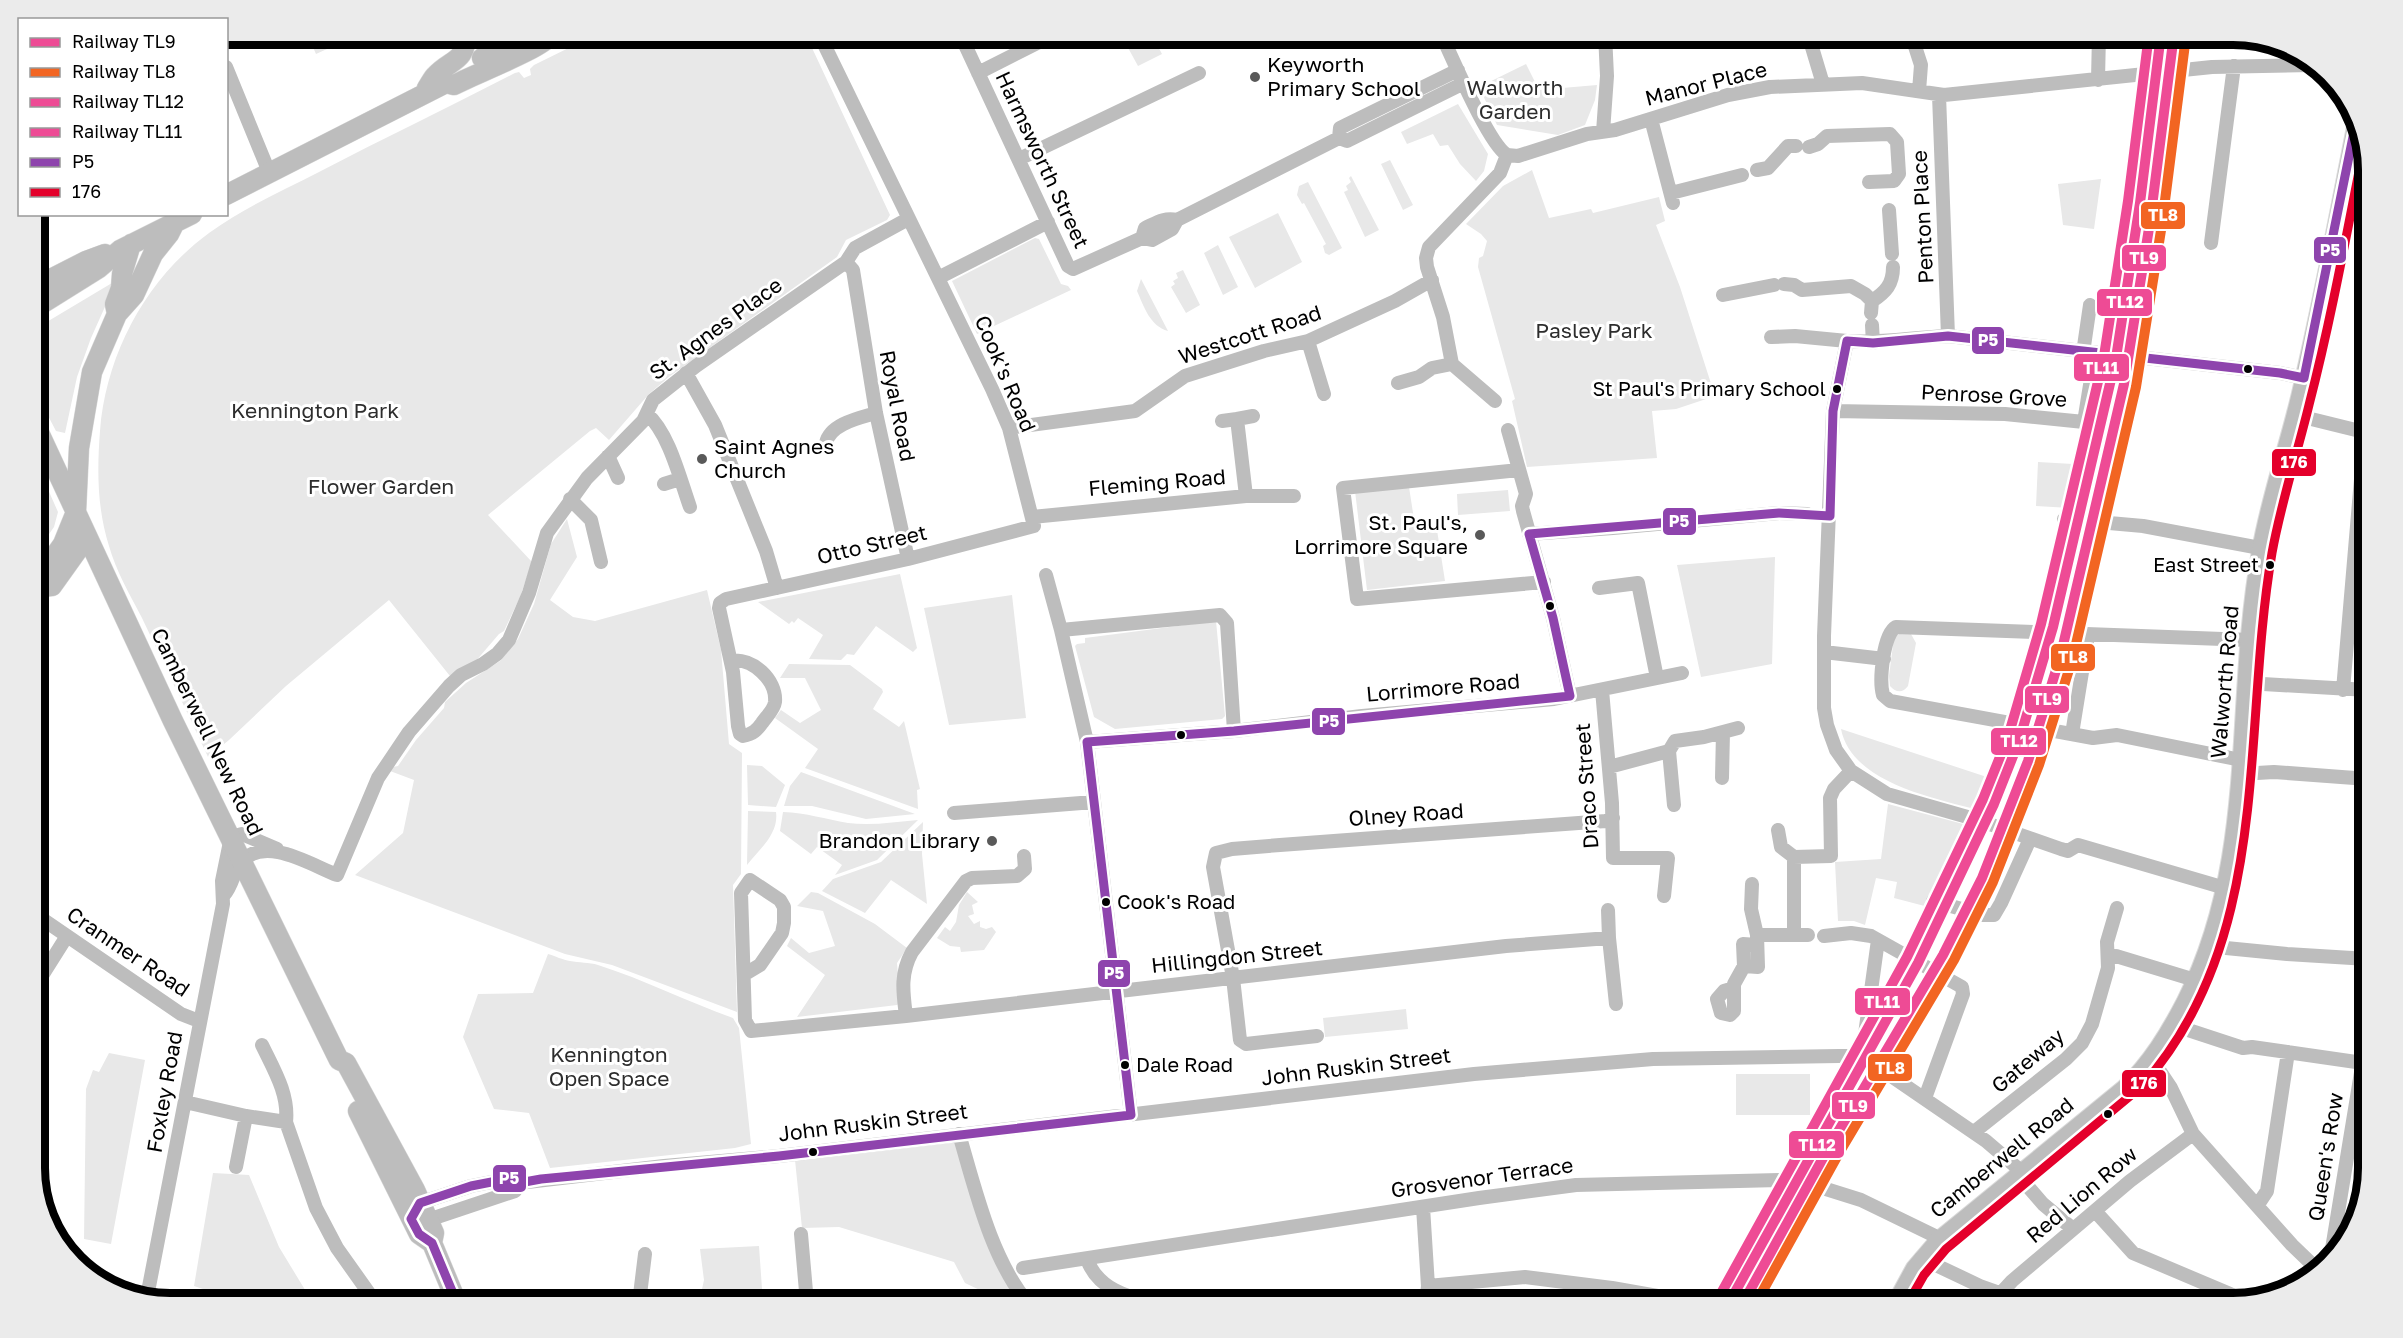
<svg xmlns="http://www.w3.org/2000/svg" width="2403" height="1338" viewBox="0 0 2403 1338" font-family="'Golos Text',sans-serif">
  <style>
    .green { fill: #e8e8e8 }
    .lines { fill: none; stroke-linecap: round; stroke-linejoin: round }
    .major-casing { stroke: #dbdbdb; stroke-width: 18 }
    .highway-casing { stroke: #dbdbdb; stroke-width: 21 }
    .minor { stroke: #bdbdbd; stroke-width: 14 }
    .major { stroke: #bdbdbd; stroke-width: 16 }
    .highway { stroke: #bdbdbd; stroke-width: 20 }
    .bus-1-casing { stroke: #fff; stroke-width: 14 }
    .bus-2-casing { stroke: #fff; stroke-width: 14 }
    .bus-1 { stroke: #8e44ad; stroke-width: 9 }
    .bus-2 { stroke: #e4002b; stroke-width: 9 }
    .rail-1-casing { stroke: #fff; stroke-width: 15 }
    .rail-2-casing { stroke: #fff; stroke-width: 15 }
    .rail-3-casing { stroke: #fff; stroke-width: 15 }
    .rail-4-casing { stroke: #fff; stroke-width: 15 }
    .rail-1 { stroke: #ee4b95; stroke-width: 10 }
    .rail-2 { stroke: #f26522; stroke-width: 10 }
    .rail-3 { stroke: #ee4b95; stroke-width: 10 }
    .rail-4 { stroke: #ee4b95; stroke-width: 10 }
    .poi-dot { fill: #595959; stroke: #fff; stroke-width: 2 }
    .bus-dot { fill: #000; stroke: #fff; stroke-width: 2 }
    .labels { text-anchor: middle; stroke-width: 6; stroke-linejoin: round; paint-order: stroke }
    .bus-label { font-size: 20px; fill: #000; stroke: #fff; text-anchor: end }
    .poi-label { font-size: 21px; fill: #000; stroke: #fff; text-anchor: start }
    .street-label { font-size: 21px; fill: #000; stroke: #fff }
    .park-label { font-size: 21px; fill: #2d2d2d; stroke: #fff }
    .rim { fill: none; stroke: #000; stroke-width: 8 }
    .line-badge { stroke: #fff; stroke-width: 2 }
    .badge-label { font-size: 16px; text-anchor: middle; font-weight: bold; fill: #fff }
  </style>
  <rect width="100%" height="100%" fill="#fff"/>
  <path class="green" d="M312,35H320L327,49L316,54L308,36Z
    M595,35H806L890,215L887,220L846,240L837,257L670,376L649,394L609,440L596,428L590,431L488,515L532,562L520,597L504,631L499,634L475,662L450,676L389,600L286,686L229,740L208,757C187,711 164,665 142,618C130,595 116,571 109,546C97,508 97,470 100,431C106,354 146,279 209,233C243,208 282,191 319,172C384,138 450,107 515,73L519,72L524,78L531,75L530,69L534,65Z
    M1121,35H1152L1162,54L1138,66Z
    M1526,64L1539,90L1597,85L1595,100L1585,125L1558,135L1497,125L1479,87Z
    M1458,104L1488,154L1484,171L1476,181L1460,164L1448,145L1440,146L1433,134L1407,144L1401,132Z
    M1390,160L1413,205L1403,210L1381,164Z
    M1532,170L1549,218L1591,209L1593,213L1659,197L1665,221L1656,225L1680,287L1715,396L1676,409L1652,411L1657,458L1527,467L1512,401L1515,399L1478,267L1479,258L1483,256L1487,241L1481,234L1466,224L1503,186Z
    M1351,176L1379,230L1365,237L1344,192L1348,190L1346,186L1351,182L1349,178Z
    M2101,179L2094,229L2063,225L2058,184Z
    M1308,182L1342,248L1329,255L1325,253L1323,246L1326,244L1304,203L1302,204L1297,195L1299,186Z
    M1278,213L1302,262L1255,288L1229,237Z
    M1035,238L1039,239L1061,284L1068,286L1071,290L977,334L952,281Z
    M1218,245L1238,287L1223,295L1204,253Z
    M1183,270L1200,305L1186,313L1171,287L1175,284L1173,281L1178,278L1176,273Z
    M1141,279L1168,331C1150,326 1144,307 1137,291Z
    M117,280L91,338L77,377L65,433L56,431L35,391V329Z
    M35,460L58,512L54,527L35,554Z
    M2038,462L2073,464L2070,508L2036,506Z
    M1409,487L1416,532L1437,530L1445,581L1367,590L1355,491Z
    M1508,490L1510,511L1458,515L1457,494Z
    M567,519L577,557L550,600L573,617L595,621L707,590L721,650L729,744L742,753L741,874L733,885L737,1012L612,965L565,954L355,875L403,833L414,780L390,771L393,767L398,766L416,740L444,708L445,702L466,683L500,661L518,639L534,604L551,544Z
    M1775,557L1772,664L1701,677L1677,565Z
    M900,574L917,648L913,652L876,626L854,655L847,654L841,660L809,659L823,635L798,618L794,623L792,621L789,624L758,602Z
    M1012,595L1026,718L949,725L924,608Z
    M2359,596H2368V639L2355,638Z
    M1216,621L1225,716L1222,719L1115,729L1094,717L1075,646L1077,644L1085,643V638Z
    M1901,633L1911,634L1916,643L1908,686C1903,693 1896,693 1890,686L1889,676L1894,637Z
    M789,664L850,665L882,689L883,692L873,709L899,727L904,721L920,789L917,790L918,809L805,768L818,749L775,718L781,710L800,723L821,710L805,678H780Z
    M1841,729L1999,781L1986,812C1940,799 1852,785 1841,729Z
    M747,765L762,766L785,785L776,807L748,805Z
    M801,772L915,814L866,819L812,806H784L790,786Z
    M1888,804L1967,825L1936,909L1894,898L1897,882L1876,878L1865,925L1854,921H1838L1835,862L1881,859Z
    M748,811L776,812C779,833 760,849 747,865Z
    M783,812C806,813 826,819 848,823C871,826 895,822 918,820L877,860L835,875L842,865L817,847L811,854L780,831Z
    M923,822L922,854L927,904L891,880L865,913L822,891L833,879L881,862Z
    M811,892L818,893L875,924L907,948L897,963L900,1002L897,1005L797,1017L825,975L787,946L791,938L809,953L835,946L823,911L797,906Z
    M967,892L978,902L972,905L974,914L968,916L974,924L980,921V927L986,929L992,927L996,932L984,950L961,952L960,947L950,946L937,938L945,927L950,931L956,922L959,905Z
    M548,954C555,956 563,960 570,961C579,963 589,962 598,965C645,980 688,1002 733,1018L739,1028L751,1144L735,1148L550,1168L529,1113L494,1109L463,1037L478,994L533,993Z
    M1406,1009L1408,1029L1325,1037L1323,1018Z
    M109,1053L145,1060L111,1244L84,1239L86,1089L93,1070L99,1072Z
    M1736,1074H1810V1115H1736Z
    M957,1138L993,1248L1015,1303H1007L965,1283L954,1262L839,1227L802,1228L795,1160Z
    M213,1173L249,1175L279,1247L313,1303H206V1290L194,1286Z
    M759,1246L763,1303H699L704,1280L700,1249Z"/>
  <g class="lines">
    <defs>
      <path id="major" d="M1895,1303L1914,1268L1938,1240L2124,1088C2150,1063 2168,1034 2185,1001C2258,856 2232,704 2260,551C2270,493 2291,437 2303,380C2323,294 2339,208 2356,122"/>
      <path id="highway" d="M482,58L527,34
        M427,88C430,84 432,79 435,76C450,59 466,63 466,34
        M226,195L446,83L454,85C472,75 544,48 552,34
        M35,287L86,261L105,254
        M35,308L99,268L120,250L192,214
        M117,314L115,304L121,288L122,274L131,244
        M35,424L173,721L335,1052L339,1060L346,1063L415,1190L434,1233L432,1243L457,1303
        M41,587L39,578L63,544L76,512L79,448L92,372L117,314L134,295L153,254L169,234L174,224
        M35,594L41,587L52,586L87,537
        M358,1111L419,1234L432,1243"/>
    </defs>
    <use href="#major" class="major-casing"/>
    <use href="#highway" class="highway-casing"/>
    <path class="minor" d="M960,34L1068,266L1073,269L1142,238L1152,240L1172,229L1177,220L1339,138L1347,141L1353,138L1464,83
      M1441,34C1453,59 1488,143 1507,155
      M1808,34L1823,84
      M1911,34L1921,65L1919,91
      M1965,34H1990
      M824,44L841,34
      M226,67L269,172
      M978,73L1055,34
      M2098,80L2099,34
      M1939,95L1948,336
      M1651,119L1673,203
      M1603,132L1607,76L1605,34
      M1339,138L1340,128L1346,125L1458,70
      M1809,147L1818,144L1827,136L1890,134L1897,142L1899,174L1894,181L1869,182
      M1507,155L1518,156L1587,134L1615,130L1728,95L1770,87L1862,83L1944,95L2212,67L2313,65
      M1019,159L1199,73
      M1757,170L1768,168L1788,146H1796
      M1671,193L1742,175
      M1889,210L1892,254
      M1142,238L1145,228C1156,223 1164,217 1177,220
      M2211,243L2234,66
      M846,262L853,270L876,413L908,559
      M938,278L1048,222
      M1784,284L1794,285L1802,290L1851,286L1865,294L1872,301
      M1723,295L1774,285
      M1871,313L1872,301C1886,292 1893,284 1893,267
      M1872,325L1873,343
      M1771,337L1795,336L1847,341
      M1308,341L1324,394
      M2083,353L2090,305
      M2136,359L2176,71
      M686,373L715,425L766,551L777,588
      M1398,383L1419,377L1432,368L1452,364
      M1495,401L1452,364L1443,317L1427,267L1426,258L1429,247L1500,173L1507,155
      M1833,411L2005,414L2084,422L2095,354
      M647,414C669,433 680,479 690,507
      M2295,415L2368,433
      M1222,421L1237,419
      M1009,428L1135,411L1185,376L1264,351L1308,341L1395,301L1432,280
      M1508,430L1526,494L1522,506L1523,511L1553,618L1570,696
      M826,443C830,424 859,418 876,413
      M608,456L618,478
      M1519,470L1343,488L1357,599L1544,582
      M664,484L680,479
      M1246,496H1294
      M570,499L591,520L601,562
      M1032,517L1246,496L1237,419L1253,416
      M2064,519L2143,526L2260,548
      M1529,534L1613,528L1779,513L1807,514
      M1046,575L1061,630L1087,742L1131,1115
      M1599,588L1638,583L1657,678
      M1061,630L1220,615L1227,623L1234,731
      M1824,652L1884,659
      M731,661C752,657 777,680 775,702C774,710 766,717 762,723C757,730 753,734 743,736L740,734L738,726L733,672L719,608L720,603L726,599L908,559L1034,526L1009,428L992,389L819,34
      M2246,683L2368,690
      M1602,690L1612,803L1613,858H1668L1664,896
      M2343,690L2361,479
      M2072,734L2088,635
      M1087,742L1234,731L1362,716L1554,699L1682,673
      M2241,760L2117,735L2093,738L1890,701L1883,695C1879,681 1883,634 1896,627L2250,640
      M1609,767L1669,751
      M2240,774L2274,772L2368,779
      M1722,778L1723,732
      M1674,805L1669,751L1675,741L1704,737L1738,728
      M954,813L1094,802
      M1778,830L1781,847L1794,857
      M1752,884L1751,909L1757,935
      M2225,888L2078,845L2068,851L2061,849L1978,820L1887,794L1851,771L1836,750L1827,725L1824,708V636L1833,411L1847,341C1881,344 1914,337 1948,336L2280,373L2304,378
      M224,895C233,885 233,872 241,862C265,835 311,865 337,875L378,778L409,732L449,686L461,675L483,664L497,654L509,640L529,593L547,533L587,478L643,421L653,400L696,366L846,262L855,248L908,219
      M1933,901L1983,915H1994L2001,903L2030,839
      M1608,910L1609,938L1616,1004
      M35,914L181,1014L199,1021
      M1794,935V857L1831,856L1830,798L1834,789L1851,771
      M1824,936L1851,933L1871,936L1962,987L1963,994L1925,1098
      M2209,944L2226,948L2287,954L2368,959
      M2116,956L2195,980
      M1744,966L1743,944L1757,945
      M745,974L760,965L782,933L784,923V907L780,900L750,880L741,893L745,1020L751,1031L906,1016L1506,946L1609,938
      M35,980L38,982L67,936
      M1734,988L1724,991L1717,999L1721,1013L1730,1015L1734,1011V984L1744,966L1758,967L1757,935H1808
      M906,1016C903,992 900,974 912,952L966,881L972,878L1017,876L1025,869L1024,856
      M2173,1025L2243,1048L2252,1047L2363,1063
      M1317,1036L1246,1044L1240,1040L1233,978L1213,867L1216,853L1232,849L1280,845L1606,821L1613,818
      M262,1045C274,1070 289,1094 286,1122L316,1208L337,1248L376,1303
      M1862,1056L1878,940
      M2151,1058L2171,1088L2193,1134L2292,1245L2317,1269
      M185,1102L246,1116L286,1122
      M1974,1132L2066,1059L2082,1043L2092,1024L2108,968L2107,942L2117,908
      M959,1134C975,1188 991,1259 1028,1303
      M236,1167L246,1116
      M2017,1174L2043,1204L2073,1229
      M2257,1206L2267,1191L2288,1052
      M1423,1207L1428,1286L1426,1303
      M417,1208L420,1203L471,1186L512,1178L519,1183L664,1166L779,1156L1474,1074L1653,1059L1839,1056H1862L1986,1141L2021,1171
      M2095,1211L2133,1253L2230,1294L2240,1299L2239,1302
      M428,1220L515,1191L519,1183
      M801,1234L807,1303
      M2331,1255L2368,1030
      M1921,1258L1980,1286L2028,1303
      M1087,1259C1097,1288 1127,1298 1155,1303
      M1023,1268L1479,1198L1576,1185L1779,1180L1810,1184L1861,1200L1933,1235L1938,1240
      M1428,1286L1525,1277L1612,1288L1697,1303
      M2001,1293L2012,1281L2130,1181L2193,1134
      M147,1297L223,904L222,881L231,837L242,834L277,849
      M639,1303L645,1254"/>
    <use href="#major" class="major"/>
    <use href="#highway" class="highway"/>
    <defs>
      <path id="bus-1" d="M2304,378L2356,122
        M1830,516L1833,411L1847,341L1873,343L1948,336L2280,373L2304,378
        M1529,534L1779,513L1830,516
        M1529,534L1553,618L1570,696
        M1087,742L1234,731L1570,696
        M1087,742L1131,1115
        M457,1303L432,1243L419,1234L411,1219L420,1203L471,1186L512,1178L519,1183L541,1179L779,1156L1131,1115"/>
      <path id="bus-2" d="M1908,1303L1924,1275L1946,1249L2142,1086C2274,937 2241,734 2272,553C2281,503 2297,454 2309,405C2331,320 2347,232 2364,146"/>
    </defs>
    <use href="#bus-1" class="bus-1-casing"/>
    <use href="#bus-2" class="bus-2-casing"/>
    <use href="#bus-1" class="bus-1"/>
    <use href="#bus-2" class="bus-2"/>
    <defs>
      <path id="rail-1" d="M1743,1303L1829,1147L1943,955L1982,878L2028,761L2061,654L2124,384L2150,222L2174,34"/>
      <path id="rail-2" d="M1756,1303L1839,1153L1954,960L1993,882L2039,765L2073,657L2136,387L2162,224L2186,36"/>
      <path id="rail-3" d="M1729,1303L1918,963L1994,804L2019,741L2053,627L2116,358L2140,203L2161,34"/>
      <path id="rail-4" d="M1719,1297L1907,957L1983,799L2008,737L2041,624L2104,356L2128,201L2149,34"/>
    </defs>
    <use href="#rail-1" class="rail-1-casing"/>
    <use href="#rail-2" class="rail-2-casing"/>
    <use href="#rail-3" class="rail-3-casing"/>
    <use href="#rail-4" class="rail-4-casing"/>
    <use href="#rail-1" class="rail-1"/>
    <use href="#rail-2" class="rail-2"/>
    <use href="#rail-3" class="rail-3"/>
    <use href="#rail-4" class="rail-4"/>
  </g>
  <g class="poi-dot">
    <circle cx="1255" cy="77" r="6"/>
    <circle cx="702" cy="459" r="6"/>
    <circle cx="1480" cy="535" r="6"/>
    <circle cx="992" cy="841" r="6"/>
  </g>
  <g class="bus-dot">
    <circle cx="2248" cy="369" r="5"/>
    <circle cx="1837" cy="389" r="5"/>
    <circle cx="2270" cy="565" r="5"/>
    <circle cx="1550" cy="606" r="5"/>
    <circle cx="1181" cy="735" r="5"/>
    <circle cx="1106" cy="902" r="5"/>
    <circle cx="1125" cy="1065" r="5"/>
    <circle cx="2108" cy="1114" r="5"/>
    <circle cx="813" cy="1152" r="5"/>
  </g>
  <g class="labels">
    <g class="bus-label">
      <text x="1826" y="396">St Paul's Primary School</text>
      <text x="2259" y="572">East Street</text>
      <text x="1117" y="909" text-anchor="start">Cook's Road</text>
      <text x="1136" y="1072" text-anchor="start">Dale Road</text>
    </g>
    <g class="poi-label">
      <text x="1267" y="72">Keyworth<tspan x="1267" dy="24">Primary School</tspan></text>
      <text x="714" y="454">Saint Agnes<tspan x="714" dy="24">Church</tspan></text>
      <text x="1468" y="530" text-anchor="end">St. Paul's,<tspan x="1468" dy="24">Lorrimore Square</tspan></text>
      <text x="980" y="848" text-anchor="end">Brandon Library</text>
    </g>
    <g class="street-label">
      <text transform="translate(1706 84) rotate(-14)" y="7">Manor Place</text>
      <text transform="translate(1042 160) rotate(65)" y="7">Harmsworth Street</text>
      <text transform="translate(1923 217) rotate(-93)" y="7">Penton Place</text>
      <text transform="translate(716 329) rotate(-36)" y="7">St. Agnes Place</text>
      <text transform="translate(1250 335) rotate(-18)" y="7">Westcott Road</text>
      <text transform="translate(1005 374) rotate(67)" y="7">Cook's Road</text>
      <text transform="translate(1994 396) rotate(3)" y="7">Penrose Grove</text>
      <text transform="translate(897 406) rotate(79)" y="7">Royal Road</text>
      <text transform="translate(1157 483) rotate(-5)" y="7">Fleming Road</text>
      <text transform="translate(872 545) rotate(-13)" y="7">Otto Street</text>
      <text transform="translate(2225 682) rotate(-85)" y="7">Walworth Road</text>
      <text transform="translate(1443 688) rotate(-5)" y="7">Lorrimore Road</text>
      <text transform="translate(207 732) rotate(64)" y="7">Camberwell New Road</text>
      <text transform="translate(1587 786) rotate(-94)" y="7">Draco Street</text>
      <text transform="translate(1406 815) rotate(-4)" y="7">Olney Road</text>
      <text transform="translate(128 952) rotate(34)" y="7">Cranmer Road</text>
      <text transform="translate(1237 957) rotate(-6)" y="7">Hillingdon Street</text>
      <text transform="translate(2028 1061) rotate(-40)" y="7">Gateway</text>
      <text transform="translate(1356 1067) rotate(-7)" y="7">John Ruskin Street</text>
      <text transform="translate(165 1092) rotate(-80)" y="7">Foxley Road</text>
      <text transform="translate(873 1123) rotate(-7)" y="7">John Ruskin Street</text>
      <text transform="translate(2326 1157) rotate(-81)" y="7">Queen's Row</text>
      <text transform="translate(2002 1158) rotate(-39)" y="7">Camberwell Road</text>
      <text transform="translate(1482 1178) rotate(-8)" y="7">Grosvenor Terrace</text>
      <text transform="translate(2082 1195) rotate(-40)" y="7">Red Lion Row</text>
    </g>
    <g class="park-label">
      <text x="1515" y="95">Walworth<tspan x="1515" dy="24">Garden</tspan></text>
      <text x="1594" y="338">Pasley Park</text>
      <text x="315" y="418">Kennington Park</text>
      <text x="381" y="494">Flower Garden</text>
      <text x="609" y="1062">Kennington<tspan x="609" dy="24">Open Space</tspan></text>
    </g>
  </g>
  <path d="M0 0H2403V1338H0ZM170 45H2233A125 125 0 0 1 2358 170V1168A125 125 0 0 1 2233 1293H170A125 125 0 0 1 45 1168V170A125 125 0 0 1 170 45Z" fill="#ebebeb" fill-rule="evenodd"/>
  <path class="rim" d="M170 45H2233A125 125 0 0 1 2358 170V1168A125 125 0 0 1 2233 1293H170A125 125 0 0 1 45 1168V170A125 125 0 0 1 170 45Z"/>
  <g class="line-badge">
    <rect x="2140" y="201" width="46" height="29" rx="6" fill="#f26522"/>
    <rect x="2313" y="236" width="34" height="28" rx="6" fill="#8e44ad"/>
    <rect x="2121" y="244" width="46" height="28" rx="6" fill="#ee4b95"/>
    <rect x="2096" y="288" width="57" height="29" rx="6" fill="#ee4b95"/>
    <rect x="1971" y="326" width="34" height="29" rx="6" fill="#8e44ad"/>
    <rect x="2073" y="353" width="57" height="29" rx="6" fill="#ee4b95"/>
    <rect x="2271" y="448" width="46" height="29" rx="6" fill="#e4002b"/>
    <rect x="1662" y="507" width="35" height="29" rx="6" fill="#8e44ad"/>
    <rect x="2050" y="643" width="46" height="29" rx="6" fill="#f26522"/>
    <rect x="2024" y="685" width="46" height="29" rx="6" fill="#ee4b95"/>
    <rect x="1311" y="707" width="35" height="29" rx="6" fill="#8e44ad"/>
    <rect x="1990" y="727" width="57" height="29" rx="6" fill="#ee4b95"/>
    <rect x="1097" y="959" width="34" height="29" rx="6" fill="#8e44ad"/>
    <rect x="1854" y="987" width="57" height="29" rx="6" fill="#ee4b95"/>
    <rect x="1867" y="1053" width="46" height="29" rx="6" fill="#f26522"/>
    <rect x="2121" y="1069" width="46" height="29" rx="6" fill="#e4002b"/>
    <rect x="1831" y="1091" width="45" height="29" rx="6" fill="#ee4b95"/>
    <rect x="1788" y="1130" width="57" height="29" rx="6" fill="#ee4b95"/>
    <rect x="492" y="1164" width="35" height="29" rx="6" fill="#8e44ad"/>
  </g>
  <g class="badge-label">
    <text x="2163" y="221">TL8</text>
    <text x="2330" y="256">P5</text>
    <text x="2144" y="264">TL9</text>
    <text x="2125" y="308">TL12</text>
    <text x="1988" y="346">P5</text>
    <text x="2101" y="374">TL11</text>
    <text x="2294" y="468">176</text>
    <text x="1679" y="527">P5</text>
    <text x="2073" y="663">TL8</text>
    <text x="2047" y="705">TL9</text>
    <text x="1329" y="727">P5</text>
    <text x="2019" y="747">TL12</text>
    <text x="1114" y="979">P5</text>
    <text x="1882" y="1008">TL11</text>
    <text x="1890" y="1074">TL8</text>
    <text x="2144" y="1089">176</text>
    <text x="1853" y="1112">TL9</text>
    <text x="1817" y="1151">TL12</text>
    <text x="509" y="1184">P5</text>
  </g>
  <rect x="18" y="18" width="210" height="198" fill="#ffffff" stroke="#999999" stroke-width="1.5"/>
  <rect x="30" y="38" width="30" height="9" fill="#ee4b95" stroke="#999999" stroke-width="1.5"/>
  <text x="72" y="48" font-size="18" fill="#000000">Railway TL9</text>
  <rect x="30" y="68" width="30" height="9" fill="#f26522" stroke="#999999" stroke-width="1.5"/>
  <text x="72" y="78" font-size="18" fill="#000000">Railway TL8</text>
  <rect x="30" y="98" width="30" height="9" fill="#ee4b95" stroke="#999999" stroke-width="1.5"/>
  <text x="72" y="108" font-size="18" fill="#000000">Railway TL12</text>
  <rect x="30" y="128" width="30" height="9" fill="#ee4b95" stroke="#999999" stroke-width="1.5"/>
  <text x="72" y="138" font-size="18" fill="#000000">Railway TL11</text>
  <rect x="30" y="158" width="30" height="9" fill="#8e44ad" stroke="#999999" stroke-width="1.5"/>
  <text x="72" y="168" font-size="18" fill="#000000">P5</text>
  <rect x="30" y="188" width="30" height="9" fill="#e4002b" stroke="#999999" stroke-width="1.5"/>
  <text x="72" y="198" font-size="18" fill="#000000">176</text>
</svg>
